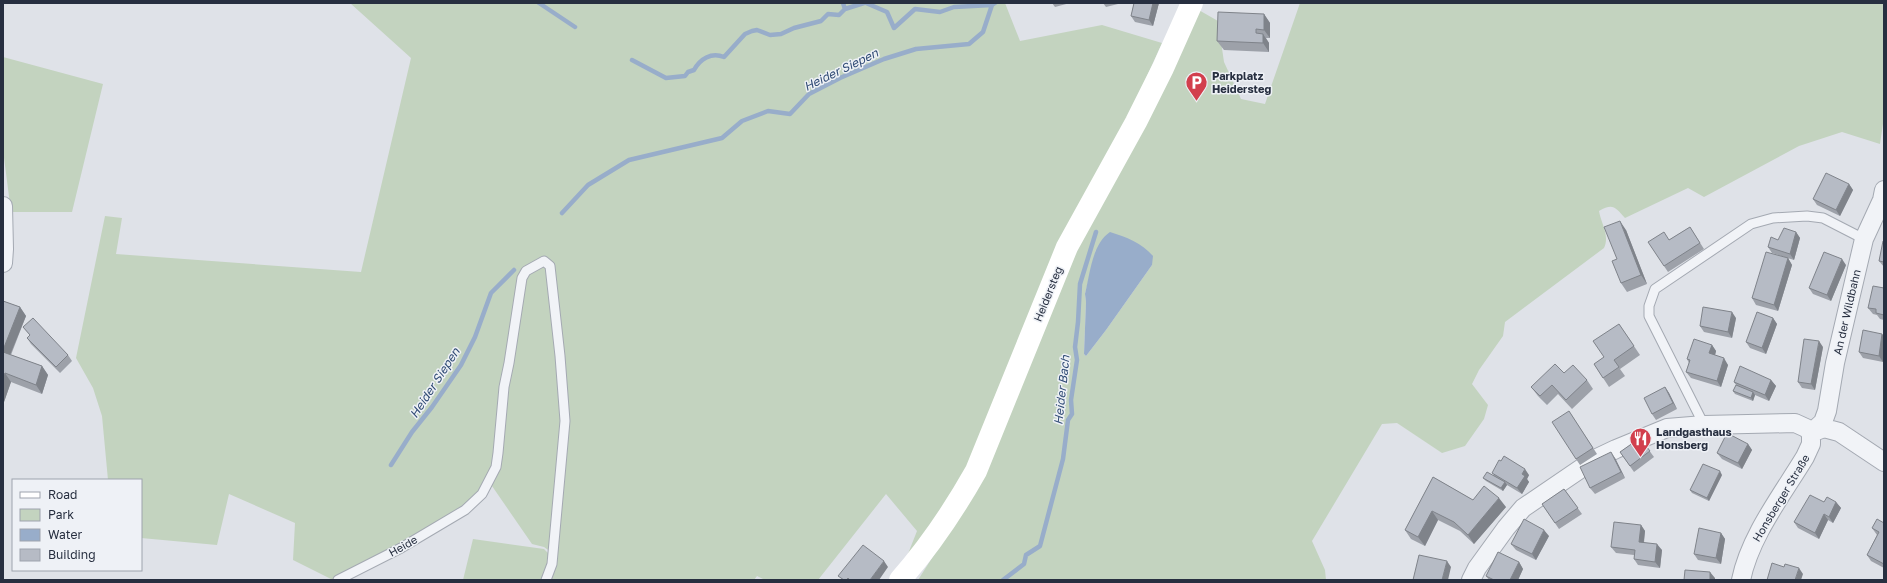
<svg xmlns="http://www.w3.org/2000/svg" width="1887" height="583" viewBox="0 0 1887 583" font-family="'Golos Text',sans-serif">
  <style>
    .green { fill: #c3d3bf; fill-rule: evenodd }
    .water { fill: #98adca }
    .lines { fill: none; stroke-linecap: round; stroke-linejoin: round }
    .stream { stroke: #98adca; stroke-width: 4.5 }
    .lane-casing { stroke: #a4a9b2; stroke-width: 11 }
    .street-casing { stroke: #a4a9b2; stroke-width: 20 }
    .lane { stroke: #f1f3f7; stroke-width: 9 }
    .street { stroke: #f1f3f7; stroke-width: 18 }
    .secondary { stroke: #fff; stroke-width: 22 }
    .wall { fill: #9da1a9 }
    .shaded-wall { fill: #7f838a }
    .building { fill: #b6bbc5; stroke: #7f838a }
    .labels { text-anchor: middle; stroke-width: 3; stroke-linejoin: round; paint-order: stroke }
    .poi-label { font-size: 11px; font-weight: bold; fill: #272f40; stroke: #eef1f6; text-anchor: start }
    .street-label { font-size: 11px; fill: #272f40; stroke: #eef1f6 }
    .water-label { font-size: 12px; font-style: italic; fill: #304b75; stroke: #eef1f6 }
  </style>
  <rect width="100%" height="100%" fill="#dfe2e8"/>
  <path class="green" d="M350,3H1005L1020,41L1102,25L1162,43L969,468L902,569L917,531L886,494L818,580H765L757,576L754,580H549L551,552L544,547L532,544L492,486L484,493L397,547L333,580L293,560L295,523L229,494L217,545L141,538V480H108L102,416L93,388L76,358L105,216L122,218L116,254L361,272L411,58Z
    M1300,3H1884V117L1880,144L1842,132L1799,146L1704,197L1688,188L1625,218C1615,207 1613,203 1599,211C1601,223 1610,236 1604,248L1505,322L1503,336L1479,370L1472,384L1488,405L1484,419L1465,446L1442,453L1397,423L1382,424L1312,541L1325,570L1326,580H918L967,503L1077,238L1197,9L1218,21L1224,62L1241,99L1265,104ZM1096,250L1152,265L1106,330L1086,356L1084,354L1086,302L1085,294Z
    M3,57L103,84L72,212H11L3,150Z
    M473,539L544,549L551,556L543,580H463Z"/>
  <path class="water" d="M1110,232C1126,237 1142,243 1153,256L1152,265L1106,330L1086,356L1084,354L1086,302L1085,294C1090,274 1092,244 1110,232Z"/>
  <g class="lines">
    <path class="stream" d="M539,3L575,27
      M843,3L845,9L864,3
      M866,3L887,12L894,28L915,9L940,12L954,7L992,5
      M632,60L666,78L685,76L688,72L694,70C700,59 711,52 724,57L745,34L752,31L757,30L770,35L781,34L794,28L821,21L828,14L839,15L845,9
      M562,213L588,185L629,160L722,138L742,121L768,111L790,114L809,94L840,78L884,59L916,49L969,44L983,32L992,5L995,3
      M391,465L412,432L432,407L461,365L475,337L491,293L514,270
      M1003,580L1024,564L1026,555L1040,546L1063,459L1068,420L1072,414L1071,400L1077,360L1075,347L1078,322L1080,284L1096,232"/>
    <defs>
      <path id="lane" d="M1704,425L1649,316V306L1655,289L1751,224L1773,218L1807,216L1823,218L1864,239
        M338,580L401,548L465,510L482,494L496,467L498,453L504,387L509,363L522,278L526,271L544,261L550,266L560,356L565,421L552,564L546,580"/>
      <path id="street" d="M3,206L4,249L3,263
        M1811,433L1823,422L1827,411L1835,363L1864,239L1882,200L1884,190
        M1811,433L1824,428L1839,432L1884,462
        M1471,580L1477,568L1506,528L1523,508L1595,459L1616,449L1667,428L1704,425L1795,423L1806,428L1811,433V444L1805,457C1782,495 1750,536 1741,580"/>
    </defs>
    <use href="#lane" class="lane-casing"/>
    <use href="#street" class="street-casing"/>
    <use href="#lane" class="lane"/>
    <use href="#street" class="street"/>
    <path class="secondary" d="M900,580C929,547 954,510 976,471L1067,247L1136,122L1163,68L1192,3"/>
  </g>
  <path class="wall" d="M1052,3H1070L1055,7Z
    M1103,3H1122L1106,7Z
    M1134,3H1159L1153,26L1135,22L1131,16Z
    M1264,14L1270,23V38H1266L1269,43V52L1224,50L1217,41Z
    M1849,184L1853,190L1840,216L1817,205L1813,199Z
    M1690,227L1704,249L1668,272L1664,266L1669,240Z
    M1626,230L1647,284L1627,292L1621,283L1617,259Z
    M1796,232L1800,238L1794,260L1772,253L1768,247L1778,240Z
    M1884,241V267L1879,261Z
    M1788,258L1792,265L1778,311L1756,305L1752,298Z
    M1846,265L1831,301L1813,294L1809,288Z
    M1884,288V320L1880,319L1877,315L1873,314L1868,308Z
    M3,301L20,307L26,316L11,355L42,366L48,375L42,394L11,382L4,402H3Z
    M1736,318L1732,338L1704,332L1700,326Z
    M1773,318L1777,324L1766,354L1750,348L1746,342Z
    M1619,324L1640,355L1620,369L1625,376L1609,387L1594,364L1604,357Z
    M23,327L68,355L72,361L60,373L31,344L27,338L30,335Z
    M1882,334L1884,337V355L1883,362L1863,358L1859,352Z
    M1712,345L1716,351L1715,355L1728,365L1721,387L1691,378L1686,372L1689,363L1687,359Z
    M1823,347L1815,390L1802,388L1798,382Z
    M1564,373L1587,380L1593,389L1572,409L1558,394L1547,405L1538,396L1531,387Z
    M1771,380L1776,386L1769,401L1755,395L1753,401L1735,394L1733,391L1736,385L1734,382Z
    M1665,387L1669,393L1677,409L1656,420L1652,414Z
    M1569,411L1597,454L1580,465L1576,459Z
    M1640,438L1654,457L1634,472L1620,452Z
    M1748,444L1752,450L1742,469L1722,459L1717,453Z
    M1615,458L1625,478L1595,494L1590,488Z
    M1492,473L1529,475L1527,479L1529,482L1522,494L1507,485L1503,491L1486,481L1483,478L1494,475Z
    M1722,475L1709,501L1692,493L1690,490Z
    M1433,477L1473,500L1506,507L1474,544L1460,531L1438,520L1425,546L1411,539L1405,530Z
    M1564,489L1582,514L1559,529L1542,504Z
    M1824,502H1836L1841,508L1833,523L1828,520L1819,539L1798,528L1794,522Z
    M1884,523V568L1871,561L1867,555L1877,535L1872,528Z
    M1641,525L1645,531L1644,543L1662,550L1660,568L1638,565L1634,559V555L1616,553L1611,547Z
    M1721,533L1725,539L1721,564L1698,560L1694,554Z
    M1549,536L1536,560L1516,550L1511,544Z
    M1519,562L1523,569L1518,580H1489L1486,576Z"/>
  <path class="shaded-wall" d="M1153,3H1159L1153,26L1149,20Z
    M1264,14L1270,23V38L1264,30Z
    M1263,34L1269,43V52L1263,43Z
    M1849,184L1853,190L1840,216L1836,210Z
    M1620,221L1626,230L1647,284L1641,275Z
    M1796,232L1800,238L1794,260L1790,254Z
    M1788,258L1792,265L1778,311L1774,305Z
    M1842,259L1846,265L1831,301L1827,295Z
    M20,307L26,316L8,360L3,353V350Z
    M1732,312L1736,318L1732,338L1728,332Z
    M1773,318L1777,324L1766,354L1762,348Z
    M1882,334L1884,337V355L1883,362L1879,356Z
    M1819,341L1823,347L1815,390L1811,384Z
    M1712,345L1716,351L1714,359L1709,353Z
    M1724,358L1728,365L1721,387L1717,381Z
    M42,366L48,375L42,394L36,385Z
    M5,373L11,382L4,402L3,401V377Z
    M1771,380L1776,386L1769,401L1765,395Z
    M1665,387L1669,393L1677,409L1673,403Z
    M1753,392L1755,395L1753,401L1751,398Z
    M1748,444L1752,450L1742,469L1738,463Z
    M1611,452L1615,458L1625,478L1621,472Z
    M1525,469L1529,475L1527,479L1529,482L1522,494L1517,488L1522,474Z
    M1720,471L1722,475L1709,501L1707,498Z
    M1505,482L1507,485L1503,491L1501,488Z
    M1499,498L1506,507L1474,544L1468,535Z
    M1836,502L1841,508L1833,523L1829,517Z
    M1432,511L1438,520L1425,546L1418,537Z
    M1824,514L1828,520L1819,539L1815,533Z
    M1641,525L1645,531L1643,548L1639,542Z
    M1544,530L1549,536L1536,560L1532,554Z
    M1721,533L1725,539L1721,564L1716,558Z
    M1657,544L1662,550L1660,568L1655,562Z
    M884,561L888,567L879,580H870Z
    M1447,561L1451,567L1448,580H1442Z
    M1519,562L1523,569L1518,580H1510Z
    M1799,568L1803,574L1801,580H1795Z
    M1710,572L1715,578V580H1710Z"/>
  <path class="building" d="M1134,3H1153L1149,20L1131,16Z
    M1218,12L1264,14V30L1256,29V33L1263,34V43L1217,41Z
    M1826,173L1849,184L1836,210L1813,199Z
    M1620,221L1641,275L1621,283L1612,261L1617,259L1604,227Z
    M1690,227L1700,243L1664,266L1648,242L1664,232L1669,240Z
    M1784,228L1796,232L1790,254L1768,247L1771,237L1778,240Z
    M1883,241H1884V262L1879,261Z
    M1766,252L1788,258L1774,305L1752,298Z
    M1824,252L1842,259L1827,295L1809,288Z
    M1873,286L1884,288V315L1876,313V309L1868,308Z
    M3,301L20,307L3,350Z
    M1703,307L1732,312L1728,332L1700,326Z
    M1757,312L1773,318L1762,348L1746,342Z
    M33,318L68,355L56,367L27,338L30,335L23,327Z
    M1619,324L1634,346L1614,360L1619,367L1603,378L1594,364L1604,357L1593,341Z
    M1863,330L1882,334L1879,356L1859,352Z
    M1694,339L1712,345L1709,353L1724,358L1717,381L1686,372L1690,360L1687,359Z
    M1804,339L1819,341L1811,384L1798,382Z
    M3,352L42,366L36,385L5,373L3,377Z
    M1555,364L1564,373L1573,365L1587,380L1566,400L1552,385L1540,396L1531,387Z
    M1740,366L1771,380L1765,395L1734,382Z
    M1736,385L1753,392L1751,398L1733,391Z
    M1665,387L1673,403L1652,414L1644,398Z
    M1569,411L1593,448L1576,459L1552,422Z
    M1727,433L1748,444L1738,463L1717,453Z
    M1640,438L1650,451L1630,466L1620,452Z
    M1611,452L1621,472L1590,488L1580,467Z
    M1504,456L1525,469L1522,474L1525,476L1517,488L1492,473L1499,460L1501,461Z
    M1703,464L1720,471L1707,498L1690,490Z
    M1487,472L1505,482L1501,488L1483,478Z
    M1433,477L1473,500L1484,486L1499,498L1468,535L1454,522L1432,511L1418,537L1405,530Z
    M1564,489L1578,508L1555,523L1542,504Z
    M1810,495L1824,502L1827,497L1836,502L1829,517L1824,514L1815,533L1794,522Z
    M1524,519L1544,530L1532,554L1511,544Z
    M1877,519L1884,523V564L1867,555L1879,532L1872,528Z
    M1614,522L1641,525L1639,542L1657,544L1655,562L1634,559L1635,550L1611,547Z
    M1699,528L1721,533L1716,558L1694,554Z
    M863,545L884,561L870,580H850L848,578L846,580H844L838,576Z
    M1498,552L1519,562L1510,580H1494L1486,576Z
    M1419,555L1447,561L1442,580H1413Z
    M1772,563L1784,567L1785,564L1799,568L1795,580H1767Z
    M1685,570L1710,572V580H1684Z"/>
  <defs>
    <symbol id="parking-pin" viewBox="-11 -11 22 30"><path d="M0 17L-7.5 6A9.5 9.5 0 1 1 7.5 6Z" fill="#d23f4d" stroke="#eef1f6"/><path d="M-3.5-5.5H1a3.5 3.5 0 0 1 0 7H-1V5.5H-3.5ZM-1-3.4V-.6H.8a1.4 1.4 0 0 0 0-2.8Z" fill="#fff"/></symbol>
    <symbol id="restaurant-pin" viewBox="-11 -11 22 30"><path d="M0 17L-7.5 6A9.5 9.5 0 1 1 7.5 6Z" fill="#d23f4d" stroke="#eef1f6"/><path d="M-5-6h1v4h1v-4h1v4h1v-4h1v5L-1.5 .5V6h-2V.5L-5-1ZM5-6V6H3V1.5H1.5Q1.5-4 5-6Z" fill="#fff"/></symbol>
  </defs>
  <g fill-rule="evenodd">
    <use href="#parking-pin" x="1184" y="70" width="25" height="34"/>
    <use href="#restaurant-pin" x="1628" y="426" width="25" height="34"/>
  </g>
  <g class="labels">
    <g class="poi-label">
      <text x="1212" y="80">Parkplatz<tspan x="1212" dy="13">Heidersteg</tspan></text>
      <text x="1656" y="436">Landgasthaus<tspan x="1656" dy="13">Honsberg</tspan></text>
    </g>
    <g class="street-label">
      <text transform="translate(1048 294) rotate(-68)" y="4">Heidersteg</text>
      <text transform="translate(1847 312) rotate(-77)" y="4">An der Wildbahn</text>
      <text transform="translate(1781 498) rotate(-59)" y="4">Honsberger Straße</text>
      <text transform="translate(403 546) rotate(-29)" y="4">Heide</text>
    </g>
    <g class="water-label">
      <text transform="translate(841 70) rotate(-26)" y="4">Heider Siepen</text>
      <text transform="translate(435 383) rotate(-57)" y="4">Heider Siepen</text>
      <text transform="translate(1062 390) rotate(-84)" y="4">Heider Bach</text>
    </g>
  </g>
  <rect width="1887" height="583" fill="none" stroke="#272f40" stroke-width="8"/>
  <rect x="12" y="479" width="130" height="92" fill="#eef1f6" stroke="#9ea3ad"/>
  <rect x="20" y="492" width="20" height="6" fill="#ffffff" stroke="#9ea3ad"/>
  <text x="48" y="499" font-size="12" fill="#272f40">Road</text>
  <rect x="20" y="509" width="20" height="12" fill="#c3d3bf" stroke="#9ea3ad"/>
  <text x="48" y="519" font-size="12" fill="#272f40">Park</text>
  <rect x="20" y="529" width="20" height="12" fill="#98adca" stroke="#9ea3ad"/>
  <text x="48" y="539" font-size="12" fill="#272f40">Water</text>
  <rect x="20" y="549" width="20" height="12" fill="#b6bbc5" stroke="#9ea3ad"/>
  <text x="48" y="559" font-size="12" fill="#272f40">Building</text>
</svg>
